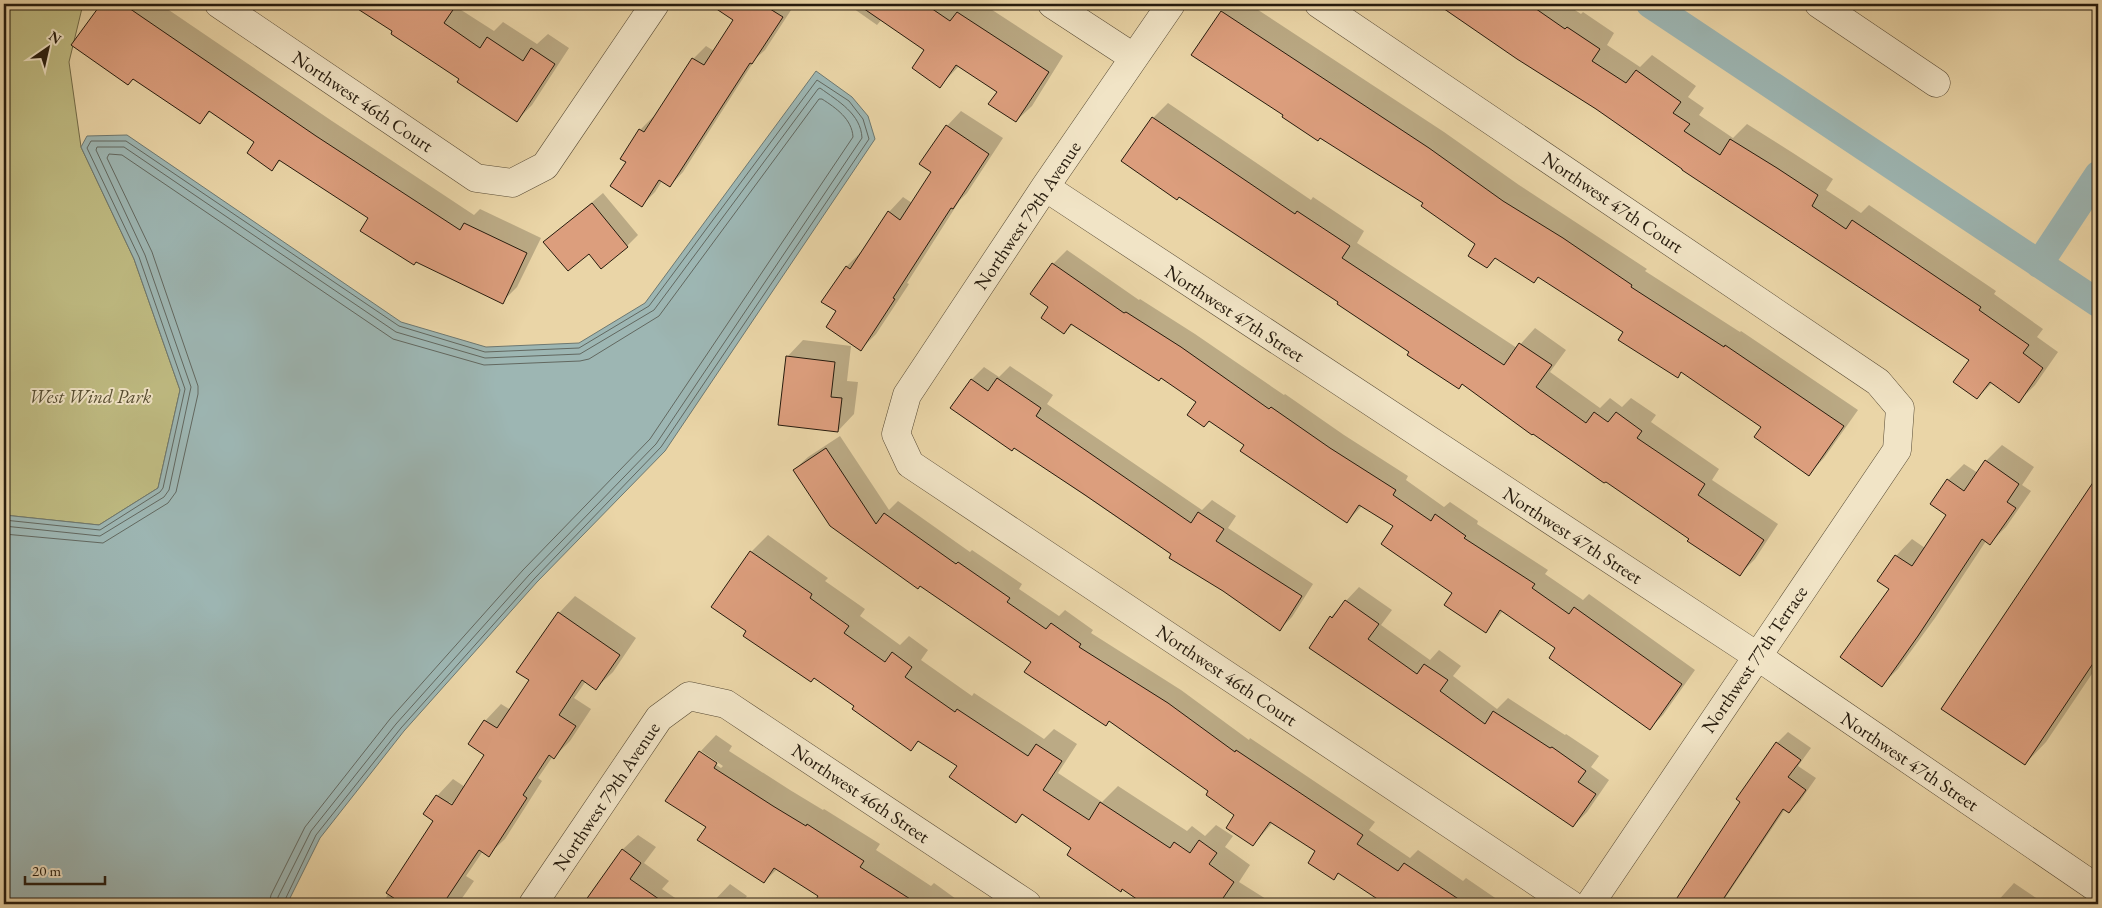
<svg xmlns="http://www.w3.org/2000/svg" width="2102" height="908" viewBox="0 0 2102 908" font-family="'EB Garamond',serif">
  <style>
    .green { fill: #bfbb82; stroke: #726b48 }
    .water { fill: #9db6b3; stroke: #6d7871 }
    .shadow { fill: #0003; fill-rule: evenodd }
    .lines { fill: none; stroke-linecap: round; stroke-linejoin: round }
    .shore { stroke: #626860; stroke-width: 1 }
    .canal { stroke: #9db6b3; stroke-width: 28 }
    .building { fill: #dc9e7d; stroke: #261b0d }
    .street-casing { stroke: #574a34; stroke-width: 29 }
    .street { stroke: #f1e4c6; stroke-width: 28 }
    .labels { text-anchor: middle; stroke-width: 4; stroke-linejoin: round; paint-order: stroke }
    .street-label { font-size: 19px; fill: #261b0d; stroke: #f1e4c6 }
    .park-label { font-size: 19px; font-style: italic; fill: #544b30; stroke: #f1e4c6 }
  </style>
  <rect width="100%" height="100%" fill="#ead5a7"/>
  <filter id="stains"><feTurbulence type="fractalNoise" baseFrequency=".004" numOctaves="4"/><feColorMatrix values="0 0 0 0 .2 0 0 0 0 .09 0 0 0 0 .02 0 0 0 .5 -.17"/></filter>
  <radialGradient id="worn" r=".72"><stop offset=".6" stop-color="#630" stop-opacity="0"/><stop offset="1" stop-color="#630" stop-opacity=".3"/></radialGradient>
  <path class="green" d="M4,4H83L69,62L81,147L134,259L180,390L158,488L99,525L4,515Z"/>
  <path class="water" d="M816,71L852,97L868,116L875,139L665,451L537,582L404,731L320,838L287,904H4V515L99,525L158,488L180,390L134,259L81,147L87,136L127,135L401,322L486,347L579,343L645,303Z"/>
  <path class="shadow" d="M102,4H160L332,121L474,215L480,209L541,238L517,287L502,302L281,160L272,169L256,142L211,111L200,122L134,78L73,45Z
    M340,4H351L347,8Z
    M352,4H461L458,8L494,31L503,22L537,44L548,34L569,48L532,105L517,120L394,31Z
    M726,4H795L765,50L756,58L683,172L670,186L662,181L655,192L642,205L628,162L640,130L653,117L655,118L693,59L706,46L714,51L735,20L722,11Z
    M847,4H963L965,5L983,4L1063,56L1032,106L1016,121L998,92L959,66L940,86L926,50L882,19L877,25Z
    M1229,4H1249L1444,132L1519,185L1647,269L1645,271L1740,332L1741,331L1858,410L1824,458L1809,474L1763,427L1682,371L1677,376L1625,331L1539,276L1534,282L1496,257L1487,267L1477,244L1425,203L1285,115L1222,11Z
    M1439,4H1566L1581,14L1583,12L1614,33L1607,45L1640,67L1652,55L1696,86L1688,97L1704,108L1699,115L1733,138L1747,124L1793,153L1833,179L1826,190L1861,213L1869,205L1996,291L1994,294L2043,329L2037,337L2058,352L2035,385L2019,401L1993,382L1977,398L1970,359L1597,108L1517,58Z
    M1168,103L1311,200L1313,197L1364,231L1357,243L1517,348L1535,328L1566,350L1550,372L1600,408L1610,398L1622,407L1631,398L1656,415L1651,422L1719,469L1712,480L1778,524L1755,559L1740,574L1690,538L1463,383L1411,351L1180,196L1153,118Z
    M961,111L1003,138L967,193L960,200L907,283L909,284L876,334L861,349L838,311L846,267L861,252L889,212L903,197L912,203L933,172L947,126Z
    M603,193L638,235L627,246L589,252L545,242Z
    M1067,250L1139,300L1140,299L1195,334L1284,395L1285,394L1344,435L1408,476L1406,480L1444,507L1450,502L1478,521L1477,524L1548,570L1545,574L1583,600L1589,594L1695,670L1663,715L1650,728L1557,647L1503,611L1485,631L1395,526L1362,506L1347,521L1246,445L1210,420L1204,426L1197,402L1161,377L1073,324L1064,333L1050,306L1053,264Z
    M803,340L851,346L847,381L858,382L854,414L838,431L787,357Z
    M1010,366L1053,395L1047,404L1202,510L1212,500L1236,516L1228,528L1313,584L1292,617L1280,629L1014,447L952,408L972,379L984,367L999,377Z
    M840,436L889,510L898,501L970,552L972,550L1022,584L1019,589L1059,616L1065,610L1093,630L1091,633L1181,690L1249,740L1250,738L1375,822L1369,830L1410,858L1418,850L1463,881L1466,878L1504,904H1387L1340,872L1334,878L1317,851L1273,822L1253,845L1236,814L1210,791L1110,720L1106,725L1033,661L794,470L808,457Z
    M2002,445L2034,467L2022,485L2031,491L2006,527L1990,543L1986,541L1935,618L1898,669L1881,686L1896,556L1912,539L1925,548L1948,514V480L1964,464L1978,473L1986,461Z
    M2098,477V665L2046,742L2025,764L1942,708Z
    M768,535L828,578L825,581L865,609L860,616L900,645L909,636L928,650L921,660L972,696L974,693L1044,739L1054,729L1077,744L1058,773L1102,802L1118,786L1187,831L1192,826L1205,836L1216,825L1233,836L1225,847L1250,865L1239,882L1274,904H1146L1073,848L1023,814L1016,821L958,765L920,740L911,749L855,706L713,606L751,552Z
    M1359,587L1392,610L1381,625L1430,660L1439,650L1461,666L1453,676L1497,709L1508,698L1565,735L1566,734L1599,756L1591,767L1609,780L1587,812L1573,826L1310,647L1331,617Z
    M575,596L636,638L613,672L596,688L586,681L574,698L591,709L570,741L554,757L553,756L538,778L542,781L505,839L488,855L483,851L466,876L474,881L458,904H382L434,820L437,796L453,779L465,787L486,755L485,721L501,704L511,710L531,680L559,613ZM449,802L458,807L449,804Z
    M1788,732L1811,748L1798,766L1816,778L1800,801L1789,812L1785,809L1721,904H1674L1742,801L1777,743Z
    M716,735L732,746L729,751L790,790L823,810L824,809L880,844L876,850L931,886L934,883L963,904H824L817,900L820,896L777,869L764,882L707,827L700,752ZM701,751L723,766L721,768L701,754Z
    M638,835L656,847L644,863L669,881L662,889L684,904H600L590,897L622,850Z
    M2014,883L2045,904H1995Z
    M730,884L747,896L741,904H711Z"/>
  <g class="lines">
    <path class="shore" d="M4,520L100,530L160,492L163,488L185,389L139,257L87,148L91,141H126L399,326L485,352L579,348L649,306L817,80L849,101L863,119L869,139L661,447L534,579L401,728L316,835L283,904
      M4,526L100,536L164,497L169,490L191,387L145,255L96,150L97,147H124L396,332L485,358L580,354L654,310L818,89L820,88C838,101 861,114 862,138L656,444L529,575L396,724L311,831L278,897L277,904
      M4,534L103,543L168,503L176,492L198,394V386L152,252L107,158L109,154L122,155L393,339L484,365L580,361L589,359L659,316L819,99H822C836,108 852,119 853,137L650,439L523,570L390,719L305,827L271,895L269,904"/>
    <path class="canal" d="M1650,4L2098,303
      M2039,264L2098,175"/>
  </g>
  <path class="building" d="M101,4H123L316,136L460,230L464,223L527,253L503,304L416,262L414,265L360,231L368,218L279,160L272,171L247,153L254,142L209,111L200,124L133,79L128,85L71,45Z
    M350,4H457L444,23L480,48L487,37L523,61L531,48L555,64L517,122L457,82L459,79L391,34L392,31Z
    M709,4H762L783,17L752,64L750,63L670,187L659,180L642,207L610,186L626,162L620,159L639,129L644,132L692,58L704,65L733,20Z
    M857,4H925L950,21L957,12L1049,72L1016,122L988,104L997,92L956,65L940,88L912,68L924,50Z
    M1437,4H1529L1565,29L1567,27L1600,49L1592,61L1626,83L1636,70L1681,102L1673,113L1690,124L1684,131L1720,155L1730,139L1777,168L1818,195L1812,206L1846,229L1852,220L1981,307L1979,310L2029,345L2023,353L2043,368L2019,403L1990,382L1977,399L1953,382L1969,360L1682,170V169L1596,109L1517,59Z
    M1221,11L1429,148L1503,201L1563,238L1632,285L1631,287L1724,347L1725,345L1844,426L1809,476L1754,437L1761,427L1681,372L1678,378L1618,340L1623,332L1538,277L1534,283L1495,258L1487,268L1468,256L1475,244L1421,206L1423,203L1320,138L1318,141L1282,117L1283,115L1191,55Z
    M1152,117L1295,214L1297,211L1350,246L1342,258L1504,365L1519,343L1552,365L1536,387L1586,423L1594,412L1608,422L1616,412L1642,431L1637,438L1705,484L1698,495L1764,540L1740,576L1687,541L1689,539L1606,482L1604,483L1533,434L1532,435L1462,384L1459,389L1407,355L1409,352L1337,304L1338,302L1179,197L1177,200L1121,161Z
    M946,125L989,154L953,209L951,208L893,298L895,299L861,351L826,327L836,311L821,302L846,266L850,269L888,211L900,220L931,172L919,164Z
    M592,203L628,247L601,269L589,254L568,271L543,242Z
    M1052,263L1124,313L1126,312L1181,347L1269,409L1271,407L1330,448L1396,490L1393,495L1431,521L1435,514L1466,536L1464,538L1535,584L1532,588L1569,614L1574,607L1682,684L1650,730L1549,658L1555,648L1500,610L1486,633L1444,605L1452,593L1381,544L1393,526L1359,505L1347,523L1240,451L1244,445L1209,421L1204,427L1187,415L1196,402L1161,378L1159,381L1071,324L1064,334L1041,318L1048,307L1030,294Z
    M786,356L835,362L831,397L842,398L838,432L778,425Z
    M997,378L1041,408L1036,416L1191,523L1198,512L1224,529L1216,541L1302,596L1280,631L1223,591L1169,558L1171,554L1085,495L1014,448L1012,451L950,408L971,379L988,391Z
    M826,448L876,524L884,513L956,564L958,562L1010,598L1007,602L1046,629L1051,623L1081,644L1079,647L1168,703L1235,752L1236,750L1363,835L1357,844L1398,871L1404,863L1466,904H1385L1338,873L1334,880L1308,863L1315,851L1270,822L1253,846L1226,828L1234,815L1206,795L1208,791L1109,721L1106,726L1024,672L1031,662L920,586L918,589L830,526L793,470Z
    M1985,460L2019,484L2007,502L2016,508L1990,545L1982,539L1918,636L1882,687L1840,657L1889,589L1877,581L1895,555L1912,566L1946,515L1930,504L1947,479L1964,491Z
    M2098,475V656L2025,765L1941,709Z
    M750,551L812,594L810,598L849,626L844,633L885,662L892,652L912,667L905,677L955,712L957,709L1028,756L1036,744L1062,761L1043,790L1089,820L1100,802L1170,848L1174,842L1190,853L1199,840L1217,853L1209,864L1234,882L1219,904H1144L1122,889L1121,892L1067,855L1071,848L1022,814L1016,823L949,777L957,766L918,741L911,751L852,709L854,706L814,678L811,682L743,636L746,631L711,607Z
    M1345,600L1379,624L1368,639L1417,674L1424,664L1448,680L1440,691L1485,724L1493,711L1550,748L1552,747L1586,771L1578,782L1596,794L1573,827L1309,648L1330,616L1332,618Z
    M558,612L620,655L596,690L582,680L559,715L576,726L554,759L549,755L523,795L527,798L489,857L479,850L443,904H403L386,893L433,821L423,814L436,795L452,805L484,755L468,744L484,720L497,728L529,680L516,672Z
    M1776,742L1801,760L1788,777L1806,790L1789,813L1783,809L1720,904H1673L1740,802L1736,799Z
    M699,751L717,763L714,768L773,806L806,826L807,824L864,861L860,867L918,904H813L818,896L774,868L764,883L697,840L706,827L665,801Z
    M622,849L641,863L630,879L666,904H583Z"/>
  <g class="lines">
    <defs>
      <path id="street" d="M219,4L476,178L512,183L545,166L655,4
        M1052,4L1133,57
        M1171,4L1045,187L907,395L896,434L910,464L1570,904
        M1319,4L1878,382L1900,408L1897,450L1590,904
        M1819,4L1936,83
        M1045,187L1757,656L2098,889
        M533,904L659,718L689,696L726,704L1027,904"/>
    </defs>
    <use href="#street" class="street-casing"/>
    <use href="#street" class="street"/>
  </g>
  <g class="labels">
    <g class="street-label">
      <text transform="translate(363 101) rotate(34)" y="7">Northwest 46th Court</text>
      <text transform="translate(1613 202) rotate(34)" y="7">Northwest 47th Court</text>
      <text transform="translate(1027 215) rotate(-56)" y="7">Northwest 79th Avenue</text>
      <text transform="translate(1235 313) rotate(33)" y="7">Northwest 47th Street</text>
      <text transform="translate(1573 535) rotate(33)" y="7">Northwest 47th Street</text>
      <text transform="translate(1754 659) rotate(-56)" y="7">Northwest 77th Terrace</text>
      <text transform="translate(1227 675) rotate(34)" y="7">Northwest 46th Court</text>
      <text transform="translate(1910 761) rotate(34)" y="7">Northwest 47th Street</text>
      <text transform="translate(861 793) rotate(34)" y="7">Northwest 46th Street</text>
      <text transform="translate(606 796) rotate(-56)" y="7">Northwest 79th Avenue</text>
    </g>
    <g class="park-label">
      <text x="90" y="403">West Wind Park</text>
    </g>
  </g>
  <rect width="2102" height="908" fill="none" stroke="#ead5a7" stroke-width="20"/>
  <rect x="5" y="5" width="2092" height="898" fill="none" stroke="#261b0d" stroke-width="2.5"/>
  <rect x="10" y="10" width="2082" height="888" fill="none" stroke="#261b0d"/>
  <g transform="translate(48 48) rotate(34)" stroke="#f1e4c6" stroke-width="4" paint-order="stroke">
  <path d="M0-4L9 19L0 12L-9 19Z" fill="#261b0d"/>
  <text y="-8" font-size="14" font-weight="bold" text-anchor="middle" fill="#261b0d">N</text>
  </g>
  <path d="M25 876v8h80v-8" fill="none" stroke="#261b0d" stroke-width="2.5"/>
  <text x="32" y="876" font-size="15" fill="#261b0d" stroke="#f1e4c6" stroke-width="4" paint-order="stroke">20 m</text>
  <rect width="100%" height="100%" filter="url(#stains)"/>
  <rect width="100%" height="100%" fill="url(#worn)"/>
</svg>
